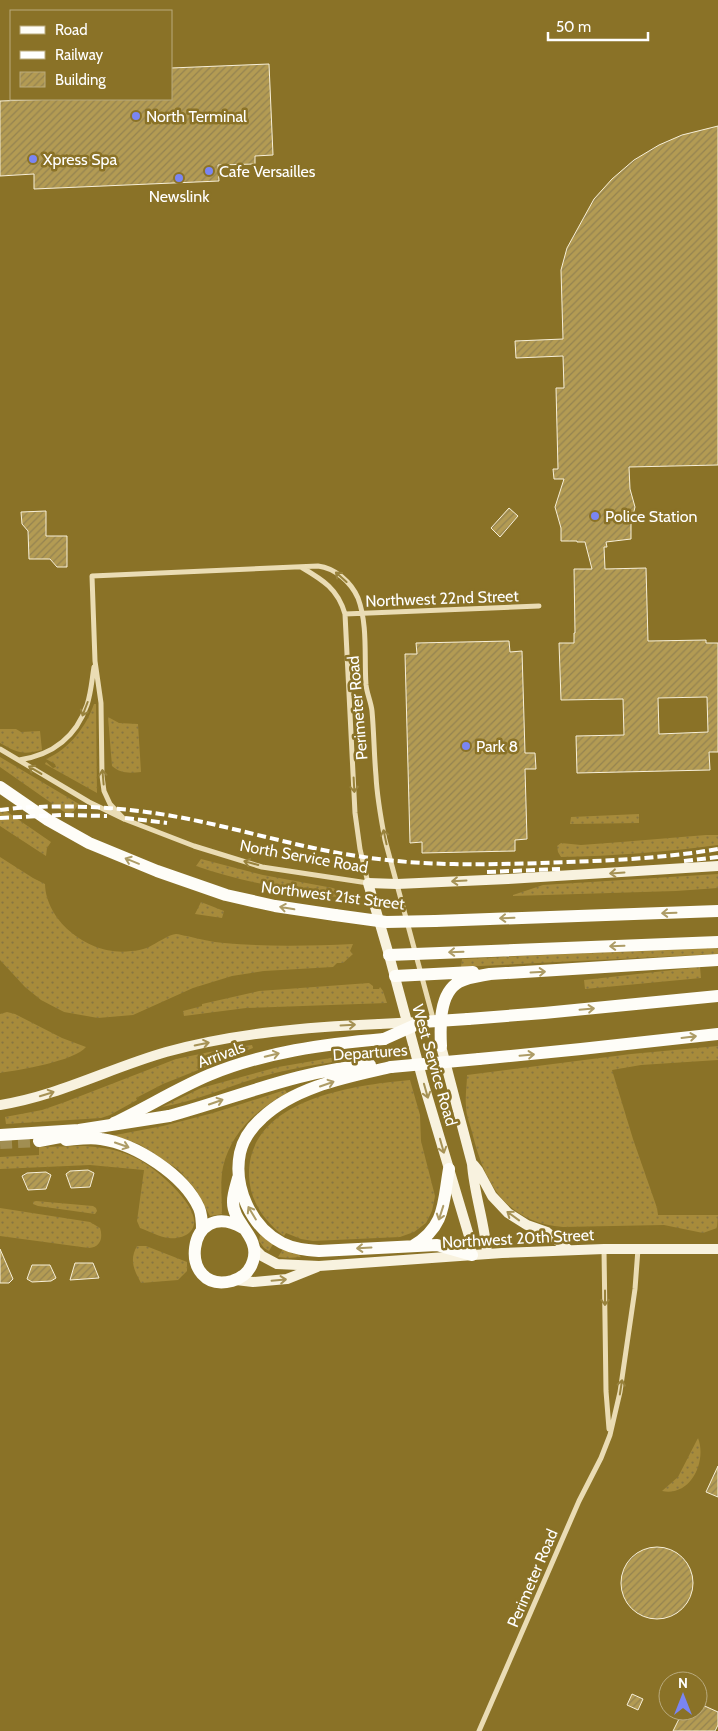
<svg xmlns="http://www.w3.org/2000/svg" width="718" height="1731" viewBox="0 0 718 1731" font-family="Cabin,sans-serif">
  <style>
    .grass { fill: url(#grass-dots) }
    .building { fill: url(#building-hatch); stroke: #f7efd8; fill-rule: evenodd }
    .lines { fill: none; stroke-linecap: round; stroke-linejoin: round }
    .primary-tunnel { stroke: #a18e52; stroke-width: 12; stroke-dasharray: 12 6; stroke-linecap: butt }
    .street { stroke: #eadcb4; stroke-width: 5 }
    .secondary { stroke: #f8f2df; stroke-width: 10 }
    .primary { stroke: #fefdf8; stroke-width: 12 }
    .rail { stroke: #fff; stroke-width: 4; stroke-dasharray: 9 4; stroke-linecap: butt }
    .secondary-bridge { stroke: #f8f2df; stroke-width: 10 }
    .primary-bridge { stroke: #fefdf8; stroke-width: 12 }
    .oneway { stroke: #98823c }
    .oneway2 { stroke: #ad9c66 }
    .oneway3 { stroke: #a69255 }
    .poi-dot { fill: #7a85f2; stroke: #8a7227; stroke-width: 2 }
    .labels { text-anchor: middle; stroke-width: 5; stroke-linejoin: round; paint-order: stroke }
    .poi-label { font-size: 16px; fill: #fff; stroke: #8a7227; text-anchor: start }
    .street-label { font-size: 16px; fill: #fff; stroke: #8a7227 }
  </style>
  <defs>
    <pattern id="grass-dots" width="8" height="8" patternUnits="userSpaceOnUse" patternTransform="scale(1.25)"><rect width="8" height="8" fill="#a78b3b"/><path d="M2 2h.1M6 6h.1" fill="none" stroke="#877541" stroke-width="1.8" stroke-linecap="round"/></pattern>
    <pattern id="building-hatch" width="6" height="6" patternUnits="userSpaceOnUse" patternTransform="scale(1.25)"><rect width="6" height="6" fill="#b39b53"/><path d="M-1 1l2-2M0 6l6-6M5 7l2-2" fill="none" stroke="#948351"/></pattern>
  </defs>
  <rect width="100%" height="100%" fill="#8a7227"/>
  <path class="grass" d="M94,704H96L97,793L45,764L46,762L53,768L56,767L55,764L46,759C69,749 86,727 94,704Z
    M108,717L119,723L138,724L141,772C130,773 121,774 112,766Z
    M0,729H16L21,732L40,731L42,750C22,755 18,753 0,743Z
    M0,757L79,804L70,816L0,767Z
    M0,807L51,842L47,848L46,856L0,826Z
    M639,814V823L570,824L571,817Z
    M706,835H718V845C666,852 614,856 561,857L558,852L557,846L561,843L581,845L621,842Z
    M0,857L33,878L45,884C46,923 92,957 131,951C137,951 144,949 149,947C155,944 170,934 176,934C179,934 184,936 187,936C199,939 212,942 224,943C267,947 311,946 353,944L350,951L353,954L343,963H337L333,967L264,971L232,976L193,988L133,1015L98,1018L64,1012L41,1000L25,987L0,960Z
    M201,859L263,875L333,888L335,889L336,897C289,890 242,882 196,866Z
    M718,874V888L676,891L513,896V895L543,885Z
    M201,902L224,911L222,918L195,914Z
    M718,947V954L461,967L462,959Z
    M700,967L701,978L585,989L584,980Z
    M369,983L373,986V989H379L380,987L383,991L387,1003L246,1008L184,1016L183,1011L202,1006V1004L259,991Z
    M7,1012L15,1014L62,1038L86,1047C75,1061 19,1070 0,1073V1014Z
    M252,1045L253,1048L163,1084L136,1098L137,1100L110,1115L101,1118L6,1124L5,1117L42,1110L65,1102L176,1059L219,1050Z
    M718,1046V1060L641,1065L612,1070L633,1139L657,1208L658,1215H718L717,1228L703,1233L664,1225L563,1227C506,1223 484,1182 472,1132C470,1124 466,1115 466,1106C465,1096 467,1085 467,1075L631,1054Z
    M388,1053L389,1055C345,1060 303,1065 260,1077C227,1087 196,1101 162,1107L201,1088L278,1067L342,1056Z
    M410,1080L420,1115L421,1141L435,1196L432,1211L426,1223L414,1232L400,1237L313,1241L301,1239L286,1233L284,1236C264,1221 250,1201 249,1176C247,1099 354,1085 410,1080Z
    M285,1090L287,1093C257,1109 231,1132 223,1167C220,1182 222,1198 222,1214L210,1216L196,1190L179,1170L139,1144L110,1136L163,1126L213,1113Z
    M85,1146C108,1148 122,1150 143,1162C158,1171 209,1213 190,1232C185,1237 176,1239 169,1238C159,1237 149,1231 140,1228L137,1221L144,1170L90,1165L0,1169V1157L39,1155V1147Z
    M36,1201L93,1206L96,1208L97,1211L95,1214L38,1206L33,1204V1202Z
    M0,1208L90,1222L100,1228C103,1237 101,1247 89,1248L0,1236Z
    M260,1235L273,1244L269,1251L264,1248L259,1241Z
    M137,1246H146L187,1262V1271L178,1280L141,1283C134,1270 129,1260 137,1246Z
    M283,1249L299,1255L301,1257L288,1258L278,1257Z
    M698,1438C707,1461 691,1497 662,1491L678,1477Z"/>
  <path class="building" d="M269,64L273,155L255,156V164L218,165L219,181L34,189V174L0,176V101L57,99H171V68Z
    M718,126V465L629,467L630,489L635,507L631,524V539L606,542L607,547H604L605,569L646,568L648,641L706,640V643H718V752H709L710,770L577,773L576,736L624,735L623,699L561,700L559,643H574V633H575L574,569H592L585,542H577V541H561V528L555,507L564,479H554L553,469H558L556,388H564L563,356L516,358L515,341L563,339L561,270L567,248L594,199L612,179L634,160L659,145L682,135ZM707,697L708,732L659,734L658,698Z
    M509,508L518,516L500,537L491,528Z
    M46,511V536H67V567H57L50,559H29L28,531L22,524L21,512Z
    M509,641L510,652L522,651L525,753H535L536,769H525L527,839L515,840V851L422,853V842L410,843L405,654H417L416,643Z
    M88,1170L94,1173L90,1187L71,1188L66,1174L70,1171Z
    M46,1172L51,1175L46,1189L28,1190L22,1176L27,1173Z
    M0,1249L13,1279L9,1283H0Z
    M75,1263H93L99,1278L70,1280Z
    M32,1265H50L56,1278L51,1281L32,1282L27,1279Z
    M718,1466V1497L706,1492Z
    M621 1583a36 36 0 1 1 72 0a36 36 0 1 1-72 0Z
    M632,1694L643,1699L638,1710L627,1705Z
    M698,1703L718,1712V1725L715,1731H673L683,1711H698Z"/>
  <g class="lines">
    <path class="primary-tunnel" d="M0,1143L39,1141"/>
    <path class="street" d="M345,614L539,606
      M0,749L89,802L124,819L194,846L262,867L368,883L360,849L355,813L345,614C338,589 323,580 301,567
      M19,760C52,755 76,737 87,705C91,693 92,679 94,667
      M124,819L110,804L104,791L102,776L101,703L95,661L92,576L318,566C335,568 351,582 358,598C368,625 364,657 366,685C367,694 371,702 372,711C374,733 374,754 376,776C377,797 381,819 385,840L434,1022
      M604,1249L606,1391L609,1429
      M479,1731L579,1501L601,1458L610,1435L620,1392L635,1289L638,1249"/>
    <path class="secondary" d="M441,1046L472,1164C474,1194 485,1223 487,1254
      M0,1105C58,1096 110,1068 166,1052C235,1033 308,1027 379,1024
      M474,1165L478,1170L492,1196L508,1213L527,1225L547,1232L569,1250
      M254,1248L262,1256L277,1264L319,1266L502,1253L604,1249H718
      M472,1255L469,1236L424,1085L389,955L368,883L397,884L508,879L718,866
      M236,1280L253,1282L287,1279L317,1267"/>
    <path class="primary" d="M0,787L48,820L89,843L157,871L226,895L275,906L335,915
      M435,921L718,911
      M389,955L718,942
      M395,976L473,972
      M468,1019L544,1013L718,996
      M441,1046C440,1026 439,993 459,982C468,977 480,976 490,974L718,960
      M479,1059L581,1049L718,1034
      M391,1067C348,1077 296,1086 262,1118C252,1127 243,1139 240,1153C233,1187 251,1227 282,1243C294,1249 306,1250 319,1251L437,1245L472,1255
      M169,1116C236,1098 300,1070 370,1065
      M114,1123C146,1108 176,1089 209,1075C265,1052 324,1044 384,1039
      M66,1140C78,1139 90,1137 101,1139C136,1144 184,1175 199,1208C202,1215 202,1223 202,1230
      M39,1141L76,1134
      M238,1178C236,1186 233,1194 233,1201C232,1224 261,1236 253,1261C250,1271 242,1278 232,1281C176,1295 186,1195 243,1228
      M413,1246C446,1226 443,1203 449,1169"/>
    <path class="rail" d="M0,810C47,804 107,806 154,813C223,823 289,846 357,856C419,866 479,865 541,863C600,861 660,859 718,849
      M0,818L62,815L107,816
      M125,818L167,823
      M684,861L718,857
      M487,872L560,869"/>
    <path class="secondary-bridge" d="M379,1024L418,1022"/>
    <path class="primary-bridge" d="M335,915L386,922L435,921
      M384,1039L422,1022L468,1019
      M391,1067L479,1059
      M0,1135L79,1130L169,1116"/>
  </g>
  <defs><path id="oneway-shaft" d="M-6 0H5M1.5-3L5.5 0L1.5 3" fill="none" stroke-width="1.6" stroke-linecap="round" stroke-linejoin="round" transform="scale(1.25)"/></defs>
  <g class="oneway">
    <use href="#oneway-shaft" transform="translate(341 577) rotate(-138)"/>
    <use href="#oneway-shaft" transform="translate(85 709) rotate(111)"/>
    <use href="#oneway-shaft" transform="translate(35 770) rotate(-149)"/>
    <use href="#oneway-shaft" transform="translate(103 777) rotate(-95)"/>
    <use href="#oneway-shaft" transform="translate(354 785) rotate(87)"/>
    <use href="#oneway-shaft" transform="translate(385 837) rotate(-102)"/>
    <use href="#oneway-shaft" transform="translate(251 863) rotate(-165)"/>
    <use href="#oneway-shaft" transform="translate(605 1298) rotate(90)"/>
    <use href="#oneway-shaft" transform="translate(621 1387) rotate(-81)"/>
  </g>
  <g class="oneway2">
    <use href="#oneway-shaft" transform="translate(132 861) rotate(-158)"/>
    <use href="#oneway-shaft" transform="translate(287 908) rotate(-170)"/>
    <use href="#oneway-shaft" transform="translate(669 913) rotate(178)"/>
    <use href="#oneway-shaft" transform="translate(507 918) rotate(178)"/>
    <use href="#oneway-shaft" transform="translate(617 946) rotate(178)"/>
    <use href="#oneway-shaft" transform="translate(456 952) rotate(178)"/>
    <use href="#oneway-shaft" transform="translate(538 972) rotate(-3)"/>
    <use href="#oneway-shaft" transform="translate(587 1009) rotate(-5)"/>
    <use href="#oneway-shaft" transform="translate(689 1037) rotate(-7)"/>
    <use href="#oneway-shaft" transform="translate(272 1055) rotate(-14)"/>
    <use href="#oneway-shaft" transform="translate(527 1055) rotate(-5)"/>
    <use href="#oneway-shaft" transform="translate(327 1084) rotate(-19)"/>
    <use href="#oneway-shaft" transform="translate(216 1102) rotate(-19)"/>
    <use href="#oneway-shaft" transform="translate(122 1145) rotate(19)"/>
    <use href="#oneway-shaft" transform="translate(252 1213) rotate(-121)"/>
    <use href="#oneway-shaft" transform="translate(441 1213) rotate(108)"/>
    <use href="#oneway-shaft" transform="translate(364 1248) rotate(177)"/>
  </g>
  <g class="oneway3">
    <use href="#oneway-shaft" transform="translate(617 873) rotate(176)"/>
    <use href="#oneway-shaft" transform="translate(459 881) rotate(177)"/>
    <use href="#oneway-shaft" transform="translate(348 1025) rotate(-3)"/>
    <use href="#oneway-shaft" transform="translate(202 1044) rotate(-12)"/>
    <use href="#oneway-shaft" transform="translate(426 1091) rotate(74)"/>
    <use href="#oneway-shaft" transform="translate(47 1094) rotate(-17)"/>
    <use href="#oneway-shaft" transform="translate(442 1146) rotate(74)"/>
    <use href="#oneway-shaft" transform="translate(513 1216) rotate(-144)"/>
    <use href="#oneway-shaft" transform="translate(279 1280) rotate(-5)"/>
  </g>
  <g class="poi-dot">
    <circle cx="136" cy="116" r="5"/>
    <circle cx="33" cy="159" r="5"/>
    <circle cx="209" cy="171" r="5"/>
    <circle cx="179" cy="178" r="5"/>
    <circle cx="595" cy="516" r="5"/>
    <circle cx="466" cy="746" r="5"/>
  </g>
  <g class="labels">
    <g class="poi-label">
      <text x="146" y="122">North Terminal</text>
      <text x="43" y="165">Xpress Spa</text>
      <text x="219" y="177">Cafe Versailles</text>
      <text x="179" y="202" text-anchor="middle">Newslink</text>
      <text x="605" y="522">Police Station</text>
      <text x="476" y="752">Park 8</text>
    </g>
    <g class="street-label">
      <text transform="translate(442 598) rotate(-2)" y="6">Northwest 22nd Street</text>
      <text transform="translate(357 708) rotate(-95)" y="6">Perimeter Road</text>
      <text transform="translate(304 856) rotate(10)" y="6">North Service Road</text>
      <text transform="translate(333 895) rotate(7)" y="6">Northwest 21st Street</text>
      <text transform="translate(370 1052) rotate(-4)" y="6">Departures</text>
      <text transform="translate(221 1054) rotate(-20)" y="6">Arrivals</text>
      <text transform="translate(435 1065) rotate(74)" y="6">West Service Road</text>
      <text transform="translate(518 1238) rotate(-3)" y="6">Northwest 20th Street</text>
      <text transform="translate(532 1578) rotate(-67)" y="6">Perimeter Road</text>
    </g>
  </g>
  <rect x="10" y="10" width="162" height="90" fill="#8a7227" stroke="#b9aa7d"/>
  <rect x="20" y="26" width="25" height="8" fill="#fefdf8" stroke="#b9aa7d"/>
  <text x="55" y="35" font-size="15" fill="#ffffff">Road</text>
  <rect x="20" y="51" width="25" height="8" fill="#ffffff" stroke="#b9aa7d"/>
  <text x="55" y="60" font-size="15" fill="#ffffff">Railway</text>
  <rect x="20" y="72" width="25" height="15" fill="url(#building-hatch)" stroke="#b9aa7d"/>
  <text x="55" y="85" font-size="15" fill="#ffffff">Building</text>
  <g transform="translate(683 1696)"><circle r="24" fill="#8a7227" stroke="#b9aa7d"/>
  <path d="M0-4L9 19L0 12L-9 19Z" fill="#7a85f2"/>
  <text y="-8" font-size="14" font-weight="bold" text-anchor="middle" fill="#ffffff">N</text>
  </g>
  <path d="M548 32v8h100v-8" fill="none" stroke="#ffffff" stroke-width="2.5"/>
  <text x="556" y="32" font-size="15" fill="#ffffff" stroke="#8a7227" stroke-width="4" paint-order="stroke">50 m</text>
</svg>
